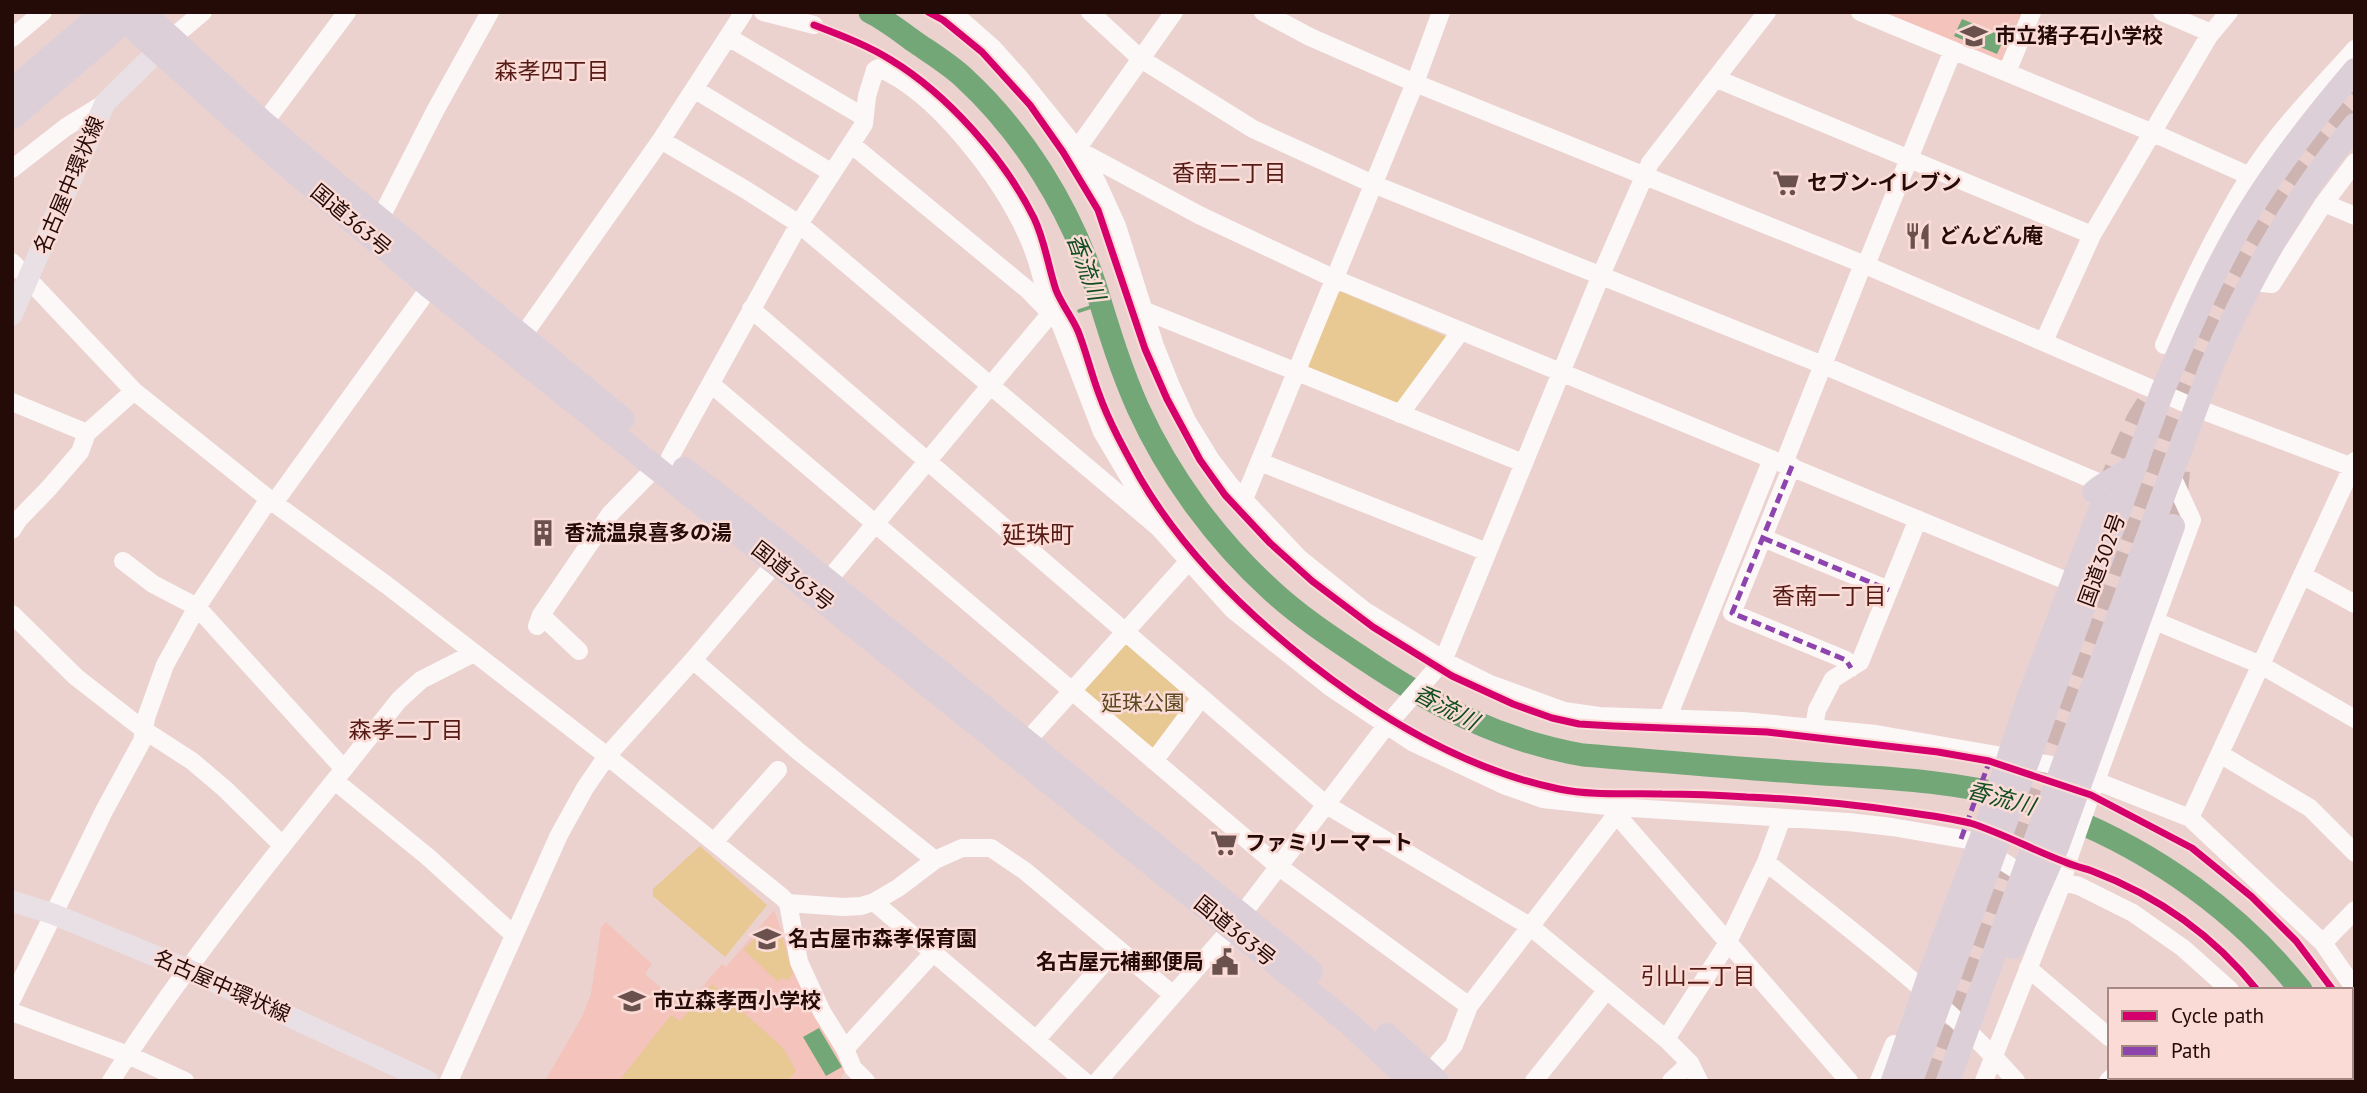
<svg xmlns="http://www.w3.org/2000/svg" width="2367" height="1093" viewBox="0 0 2367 1093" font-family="'PT Sans','Noto Sans JP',sans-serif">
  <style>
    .built { fill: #f3c3bc }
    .green { fill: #e8c893 }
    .water { fill: #74a778 }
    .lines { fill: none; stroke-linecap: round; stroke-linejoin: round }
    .stream { stroke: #74a778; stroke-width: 3.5 }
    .river { stroke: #74a778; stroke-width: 23 }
    .highway-tunnel { stroke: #cdb4b1; stroke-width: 24; stroke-dasharray: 24 12; stroke-linecap: butt }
    .minor { stroke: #fcf8f8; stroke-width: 18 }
    .major { stroke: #e9e0e5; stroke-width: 21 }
    .highway { stroke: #ddcfd8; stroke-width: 24 }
    .quiet { stroke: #8e44ad; stroke-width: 5; stroke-dasharray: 10 5; stroke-linecap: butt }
    .cycleway-casing { stroke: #fadbd6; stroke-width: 11 }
    .cycleway { stroke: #d6006c; stroke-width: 7 }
    .labels { text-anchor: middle; stroke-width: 5; stroke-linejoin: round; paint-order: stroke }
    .poi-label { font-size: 21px; font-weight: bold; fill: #250b08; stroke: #fadbd6; text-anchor: start }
    .street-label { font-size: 21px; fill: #250b08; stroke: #fadbd6 }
    .park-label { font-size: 21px; fill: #5b4a20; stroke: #fadbd6 }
    .neighbourhood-label { font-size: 23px; fill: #571b16; stroke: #fadbd6 }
    .water-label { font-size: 23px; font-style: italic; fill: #114e21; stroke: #fadbd6 }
    .quarter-label { font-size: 24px; fill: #571b16; stroke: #fadbd6 }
  </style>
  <rect width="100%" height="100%" fill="#ebd2cf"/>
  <path class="built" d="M1878,12H2023L2003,59L1997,62Z
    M774,910L799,978L846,1070L839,1081H545L582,1017L591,994L601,927L606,922L652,964L645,974L684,1008L722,964L726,967Z
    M2124,1077H2294L2296,1081H2120Z"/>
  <path class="green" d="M1342,292L1445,336L1447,341L1403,404L1395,406L1308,367L1337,293Z
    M1123,644H1128L1190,698L1191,704L1156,753L1081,689Z
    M700,846L767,905L725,957L653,896V889Z
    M768,924L782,937L793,974L787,981L783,977L778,982L744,950Z
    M712,984L783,1048L796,1071L788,1081H619L671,1015L680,1021Z"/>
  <path class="water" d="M1962,19L2005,37L1997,54L1954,36Z
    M819,1028L842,1067L826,1076L803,1037Z"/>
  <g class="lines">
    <path class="stream" d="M1079,311L1100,304"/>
    <path class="river" d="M870,12C886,20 901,32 915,42C931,53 949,64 963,77C1023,132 1070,208 1095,285C1108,327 1120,368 1138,408C1169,476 1216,540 1271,590C1300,617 1334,639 1367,661C1434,706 1502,741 1583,755C1658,761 1734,768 1810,773C1881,778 1951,780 2020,799C2035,803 2050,810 2064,816C2156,853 2239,912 2301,990
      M2351,1058L2355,1063"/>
    <path class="highway-tunnel" d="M2107,491L2138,420L2157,389
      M2173,526L2178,471
      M1926,1081L2162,429C2210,308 2265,190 2355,94"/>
    <path class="minor" d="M763,12L814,25
      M952,12L993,48L1019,77L1077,149L1097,182L1117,226L1155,346L1171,386L1187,421L1211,460L1230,485L1299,558L1365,611L1452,665L1490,684L1564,711L1599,716L1743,721L1876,734L2048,764L2096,781L2190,818L2323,943L2355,989
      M1090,12L1141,59L1253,129L1373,184L1823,365L2098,482L2093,495
      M1263,12L1310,37L1415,83L1863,264L2196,408L2355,468
      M1860,12L2151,132L2250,176
      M2162,12L2211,33
      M728,37L864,117
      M12,38L43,12
      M172,38L203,12
      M2007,72L2032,12
      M1717,79L2092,235
      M694,89L832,173
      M264,123L347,12
      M661,140L746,190L799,224L1158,527L1233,610L1330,687L1412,742L1506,786L1543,799L1616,807L1848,822L1892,827L1968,840L2015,869L2079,886L2133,913L2183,948L2230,990
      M851,144L1028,290L1060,323L1102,432L1152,516
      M1077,149L1174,12
      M1078,150L1199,215L1335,279L2062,579
      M12,169L66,127L105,103
      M2324,203L2355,216
      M379,221L435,111L490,12
      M12,262L134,391L274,503L388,586L607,756L782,897L788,903L799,962L822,1012L845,1049L853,1068L866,1081
      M1866,265L1953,50
      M2251,282L2272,284L2322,206L2355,162
      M751,309L1325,804L1531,927L1666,1039L1690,1063L1699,1081
      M1143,310L1523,463
      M522,337L661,140L744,12
      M2044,341L2092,235L2209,36L2229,12
      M2164,345C2189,287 2216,231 2249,177C2278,130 2318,90 2355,49
      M711,384L1278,866L1469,1006
      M12,402L87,433
      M1400,414L1461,331
      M670,457L799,224L864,124L867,96L875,70L878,68C937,92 1002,179 1028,237C1039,260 1044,288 1051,313
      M1260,462L1487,552
      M1784,463L1863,264
      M1792,466L1732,613L1846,660L1851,668
      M1244,499L1415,83L1441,12
      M274,503L430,287
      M12,530L19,519L49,488L80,452L87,433L134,391
      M1763,538L1889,590
      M123,561L153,584L197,607L344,769
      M2302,575L2355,604
      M820,590L1051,313
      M12,614L76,677L144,730L192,761L225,789L282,845
      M541,615L579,651
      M2155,621L2261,665L2355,719
      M537,626L541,615L610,514L656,467
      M693,660L798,751L935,860
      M1668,717L1772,459
      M1814,727L1817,710L1833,679L1860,662L1918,519
      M1026,742L1188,562
      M2220,754L2310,808L2355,853
      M1154,761L1201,698
      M335,781L428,857L514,935
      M1616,814L1849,1081
      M2190,818L2355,461
      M714,842L778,770
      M1766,862C1851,931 1943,998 2016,1081
      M874,902L1084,1081
      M788,903L843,907L861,906L874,902L898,888L935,860L962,848H991L1025,871L1173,995
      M2323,943L2355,910
      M2028,968L2110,1038
      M12,999L104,811L142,741L146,718L165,665L197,607L269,499
      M12,1012L128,1055L185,1081
      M1666,1039L1727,944L1766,862L1782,818
      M1036,1040L1117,948
      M845,1049L933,953
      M2300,1077L2303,1081
      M111,1081C197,946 300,825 399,700L421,680L474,653
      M449,1081L559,835L585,788L607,756L693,660L783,554
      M1098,1081L1231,929L1386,726L1443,661L1601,275L1650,163L1767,12
      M1429,1081L1436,1065L1454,1045L1469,1006L1609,824L1616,814V807
      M1534,1081L1606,991
      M1671,1081L1690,1063
      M1879,1081L1894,1044
      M1984,1081L2063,881L2067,863L2090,797L2192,520L2171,474
      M2108,1081L2112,1077"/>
    <path class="major" d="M12,315L105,103L170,39
      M12,901L53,914L187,969L428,1081"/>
    <path class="highway" d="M115,12L279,159L430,287L1297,981L1347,1022L1411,1081
      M143,12L264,123L315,166L623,419
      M12,90L103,12
      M12,118L136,12
      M684,469L787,548L1311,971
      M2094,492C2108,480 2124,476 2137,463
      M2013,947L2057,847L2173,526
      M1387,1035L1437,1081
      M1893,1081L1930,974L1989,818L2027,702L2102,505
      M1911,1081L2162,392C2190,326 2218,259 2257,199C2286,154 2320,111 2355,70
      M1948,1081L2043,820L2211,367C2250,278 2293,200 2355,125"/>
    <path class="quiet" d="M1792,466L1732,613L1846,660L1851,668
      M1763,538L1889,590
      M1961,839L1991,757"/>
    <defs>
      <path id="cycleway" d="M928,12L943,20L982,52L1030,105L1063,152L1098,210L1145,349L1167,399L1200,460L1225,495L1270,543L1312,581L1373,627L1452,676L1513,704L1552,718L1579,724L1613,726L1767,732L1938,752L1989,761L2091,795L2192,848L2252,897L2296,941L2333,990
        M814,25C840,35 867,45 891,60C947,94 1005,159 1034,218C1045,241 1048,266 1056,290C1062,305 1072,317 1078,331C1086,351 1091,373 1099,394C1109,422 1125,451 1140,478C1182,550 1245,612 1310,663C1384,721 1467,770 1559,789C1593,796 1628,793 1662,794C1690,794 1718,795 1747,797C1800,799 1852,804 1905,812C1927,815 1949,818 1970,823C2002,833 2033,850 2065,862C2074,866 2083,868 2092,871C2158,896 2213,935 2257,990"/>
    </defs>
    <use href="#cycleway" class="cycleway-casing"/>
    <use href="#cycleway" class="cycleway"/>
  </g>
  <defs>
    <symbol id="school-bare" viewBox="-9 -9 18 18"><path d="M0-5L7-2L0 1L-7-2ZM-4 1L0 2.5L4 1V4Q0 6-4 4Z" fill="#6a514e" stroke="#fadbd6" stroke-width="2.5" paint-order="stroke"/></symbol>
    <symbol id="supermarket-bare" viewBox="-9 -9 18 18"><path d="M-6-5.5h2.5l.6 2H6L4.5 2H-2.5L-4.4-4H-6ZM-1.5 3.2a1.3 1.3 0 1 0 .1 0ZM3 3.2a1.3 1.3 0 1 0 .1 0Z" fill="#6a514e" stroke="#fadbd6" stroke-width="2.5" paint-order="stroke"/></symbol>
    <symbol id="restaurant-bare" viewBox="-9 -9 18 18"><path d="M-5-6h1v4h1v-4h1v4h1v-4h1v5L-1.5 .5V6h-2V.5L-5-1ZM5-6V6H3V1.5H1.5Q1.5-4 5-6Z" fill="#6a514e" stroke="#fadbd6" stroke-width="2.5" paint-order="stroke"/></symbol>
    <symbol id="building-bare" viewBox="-9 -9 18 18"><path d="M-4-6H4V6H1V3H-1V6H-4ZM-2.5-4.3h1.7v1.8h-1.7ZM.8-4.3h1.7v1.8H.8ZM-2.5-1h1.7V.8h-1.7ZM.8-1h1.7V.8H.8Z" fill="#6a514e" stroke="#fadbd6" stroke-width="2.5" paint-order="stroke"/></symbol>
    <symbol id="civic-bare" viewBox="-9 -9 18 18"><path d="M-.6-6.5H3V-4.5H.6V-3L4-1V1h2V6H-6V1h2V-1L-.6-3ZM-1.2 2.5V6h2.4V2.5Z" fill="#6a514e" stroke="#fadbd6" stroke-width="2.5" paint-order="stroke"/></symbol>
  </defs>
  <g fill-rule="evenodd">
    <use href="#school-bare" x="1955" y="17" width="38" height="38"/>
    <use href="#supermarket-bare" x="1767" y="164" width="38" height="38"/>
    <use href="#restaurant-bare" x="1899" y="217" width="38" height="38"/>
    <use href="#building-bare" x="524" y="514" width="38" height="38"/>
    <use href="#supermarket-bare" x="1205" y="824" width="38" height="38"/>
    <use href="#school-bare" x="748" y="920" width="38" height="38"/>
    <use href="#civic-bare" x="1206" y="943" width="38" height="38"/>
    <use href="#school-bare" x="613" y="982" width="38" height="38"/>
  </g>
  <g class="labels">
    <g class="poi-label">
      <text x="1995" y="43">市立猪子石小学校</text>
      <text x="1807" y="190">セブン-イレブン</text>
      <text x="1939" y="243">どんどん庵</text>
      <text x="564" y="540">香流温泉喜多の湯</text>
      <text x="1245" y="850">ファミリーマート</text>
      <text x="788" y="946">名古屋市森孝保育園</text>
      <text x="1204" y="969" text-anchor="end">名古屋元補郵便局</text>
      <text x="653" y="1008">市立森孝西小学校</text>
    </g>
    <g class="street-label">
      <text transform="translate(69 185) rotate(-67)" y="7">名古屋中環状線</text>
      <text transform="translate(351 220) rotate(40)" y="7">国道363号</text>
      <text transform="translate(2102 560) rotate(-70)" y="7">国道302号</text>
      <text transform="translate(793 576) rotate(38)" y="7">国道363号</text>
      <text transform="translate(1235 931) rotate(39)" y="7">国道363号</text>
      <text transform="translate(222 986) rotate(24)" y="7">名古屋中環状線</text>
    </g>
    <g class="park-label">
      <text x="1143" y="710">延珠公園</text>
    </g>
    <g class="neighbourhood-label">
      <text x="552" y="79">森孝四丁目</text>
      <text x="1229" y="181">香南二丁目</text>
      <text x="1829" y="604">香南一丁目</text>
      <text x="406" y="738">森孝二丁目</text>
      <text x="1698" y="984">引山二丁目</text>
    </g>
    <g class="water-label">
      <text transform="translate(1086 267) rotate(70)" y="8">香流川</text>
      <text transform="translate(1446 707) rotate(28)" y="8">香流川</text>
      <text transform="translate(2001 798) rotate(15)" y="8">香流川</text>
    </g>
    <g class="quarter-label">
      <text x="1038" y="543">延珠町</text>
    </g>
  </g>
  <rect width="2367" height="1093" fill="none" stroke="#250b08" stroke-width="28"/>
  <rect x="2108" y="988" width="245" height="91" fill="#fadbd6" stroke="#a58884" stroke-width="2"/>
  <rect x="2122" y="1011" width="35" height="10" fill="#d6006c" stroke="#a58884" stroke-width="2"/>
  <text x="2171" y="1023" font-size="21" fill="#250b08">Cycle path</text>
  <rect x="2122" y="1046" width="35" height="10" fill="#8e44ad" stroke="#a58884" stroke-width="2"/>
  <text x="2171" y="1058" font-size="21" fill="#250b08">Path</text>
</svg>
